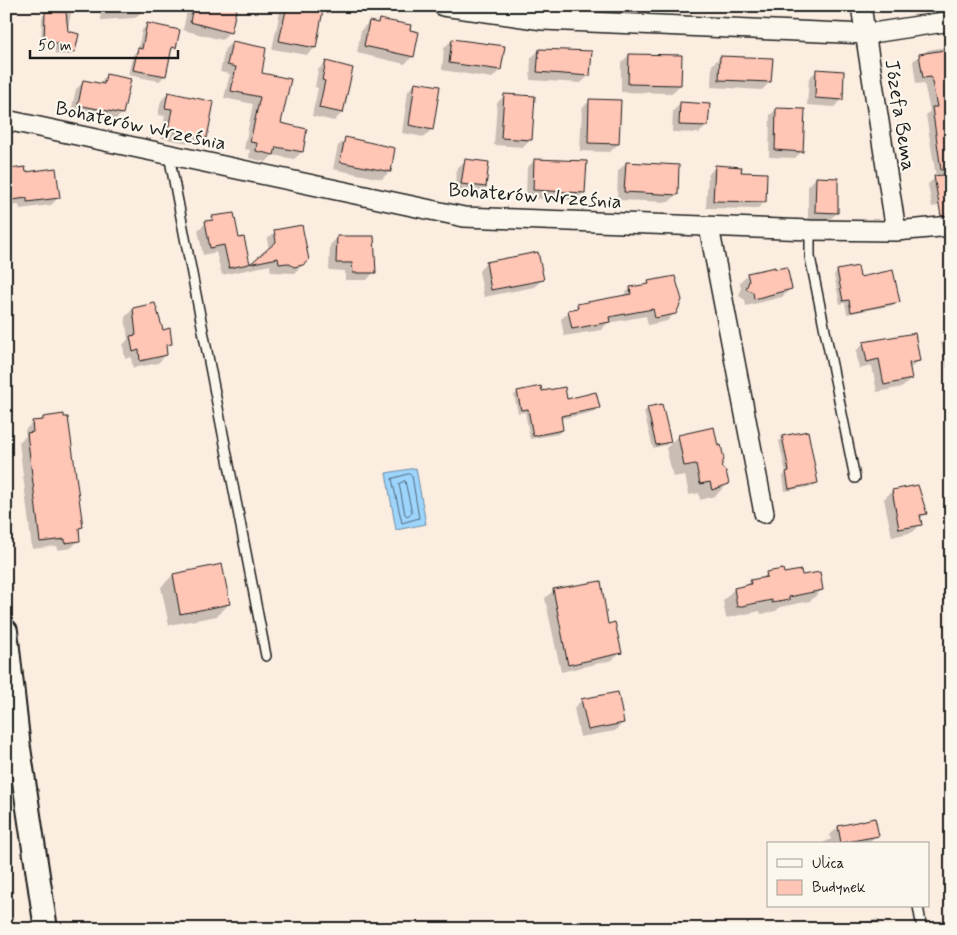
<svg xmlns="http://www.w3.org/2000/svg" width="957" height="935" viewBox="0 0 957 935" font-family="Mynerve,sans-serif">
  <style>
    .water { fill: #9dd5fd; stroke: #698ba3 }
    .shadow { fill: #0003 }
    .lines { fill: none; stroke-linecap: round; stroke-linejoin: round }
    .shore { stroke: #506676; stroke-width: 1 }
    .building { fill: #ffc5b5; stroke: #1c1c1c }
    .service-casing { stroke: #1c1c1c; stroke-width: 12 }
    .minor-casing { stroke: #1c1c1c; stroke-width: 22 }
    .tertiary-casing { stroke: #1c1c1c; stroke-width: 26 }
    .service { stroke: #fbf7ec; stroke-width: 9 }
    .minor { stroke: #fbf7ec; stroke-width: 19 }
    .tertiary { stroke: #fbf7ec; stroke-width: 22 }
    .labels { text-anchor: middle; stroke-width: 4.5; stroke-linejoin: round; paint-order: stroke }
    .street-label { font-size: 20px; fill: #1c1c1c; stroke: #fbf7ec }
  </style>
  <rect width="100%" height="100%" fill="#fcede1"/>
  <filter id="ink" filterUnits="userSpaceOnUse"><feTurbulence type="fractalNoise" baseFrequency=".02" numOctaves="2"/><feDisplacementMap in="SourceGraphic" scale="10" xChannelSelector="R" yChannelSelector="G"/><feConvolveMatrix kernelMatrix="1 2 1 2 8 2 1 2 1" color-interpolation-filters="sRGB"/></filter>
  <g filter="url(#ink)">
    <path class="water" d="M416,468L426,524L396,530L386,473Z"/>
    <path class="shadow" d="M84,6H142L143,10L135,18L101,20L100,11H84Z
      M188,6H236L229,32L222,40L183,30Z
      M286,6H298L315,48L307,55L272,49L280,12Z
      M714,6H793L786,13L714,10Z
      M889,6H896L897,10L890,11Z
      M899,6H914L899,9Z
      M71,13L67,32L74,51L70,55L55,54V46H41L42,17L45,14Z
      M379,20L413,56L405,64L357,53L361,30L369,22L376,24Z
      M148,24L175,47L169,53L165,76L159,81L128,75L133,55L138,49L142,30Z
      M452,40L500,70L492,78L442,70L444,48Z
      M232,42L261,74L280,124L306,130L302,152L294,159L273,155L266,162L249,158L250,150L244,149L253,104L224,98L230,74L220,72L225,49Z
      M951,46V209L940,210L939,206L932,207L928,184L936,177L926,115L930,111L924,83L916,84L913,61L928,50Z
      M6,50H10L12,70L6,75Z
      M539,50L589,75L581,83L530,80L531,58Z
      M629,55L680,85L672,93L621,92V63Z
      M720,57L770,82L762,90L711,87L712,65Z
      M326,62L352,69L342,113L334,121L312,116L318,88L315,87L318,70Z
      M817,71L842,99L834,107L807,105L809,78Z
      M106,76L122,114L114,121L71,112L76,89L84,82L98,84Z
      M416,83L432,129L424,137L402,133L408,91Z
      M168,93L206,138L198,145L161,138L165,116L158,115L161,101Z
      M505,95L530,139L523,147L494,145L497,103Z
      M590,101L618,144L610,152L580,151L582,108Z
      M681,103L707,126L699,133L672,132L673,111Z
      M777,109L802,151L795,158L769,157L770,115Z
      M346,139L390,171L382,179L333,169L338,146Z
      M535,160L584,192L576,200L526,198L527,168Z
      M465,161L485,186L477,194L454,191L457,168Z
      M626,163L677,194L669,202L617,200L618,171Z
      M715,167L740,174L765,202L757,209L706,208L708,175Z
      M9,170L26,173L59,197L51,205L20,209L19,205L6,207V172Z
      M816,178L837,213L829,220H808V186Z
      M213,217L238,240L243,239L249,266L269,250L267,239L275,232L308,260L294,273L271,272L270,265L222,275L216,252L203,255L198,230Z
      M338,237L374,272L367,280H345V271L329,270L330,245Z
      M486,263L542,280L534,287L484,297L479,271Z
      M837,271L859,278L898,302L895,305L847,314L845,303L840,304L834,275Z
      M748,274L790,289L782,297L746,306L745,300L739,296L741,290L740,282Z
      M649,282L675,313L667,321L648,325L646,316L608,323L601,330L564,336L561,319L578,305L622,296L630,289L645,286Z
      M133,309L162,331L171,343L165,349L166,355L158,363L133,368L131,357L125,359L123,345L128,339L125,317Z
      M951,334V369L947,370L941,343Z
      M864,343L919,361L909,369L911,379L903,387L877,392L872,366L859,369L856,351Z
      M518,392L541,393L598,408L595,412L560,419L562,430L558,434L530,439L525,412L518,413L514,395Z
      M648,408L669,441L666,445L653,448L644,412Z
      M44,418L82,527L78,531L79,540L71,548L58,550L57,546L32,549L19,442L26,436L25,430L33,422L40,421Z
      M678,436L719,468L727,484L715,496L700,500L699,493L689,495L685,475L673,477L666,448Z
      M783,438L817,482L814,486L785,491L783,476L786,473L779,441Z
      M892,491L925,514L920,519L921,524L913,532L892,537L884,499Z
      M767,573L801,576L822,590L810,601L780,607L776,611L761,614L760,611L726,618L723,601L734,589L745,587L751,581L762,579Z
      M173,575L229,604L217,616L169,625L161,587Z
      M600,583L607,625L620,653L612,660L561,672L545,598L553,591Z
      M582,700L623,723L615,731L580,737L574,708Z
      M838,827L877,835L867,844H821L831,839L830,835Z
      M879,919L881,929H836L837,928Z"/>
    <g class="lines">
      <path class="shore" d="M409,474L412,476L419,518L402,523L392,479Z
        M405,481L412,513L407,516L405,514L399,484Z"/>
    </g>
    <path class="building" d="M193,6H237L231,33L190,22Z
      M287,6H304L323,10L316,48L279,41Z
      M45,12H66L68,31L79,34L75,52L58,51V43H44Z
      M379,19L411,25L410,30L419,32L414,57L364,46L369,21L378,23Z
      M147,23L180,30L176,48L172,47L166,76L133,70L138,48L142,49Z
      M452,39L505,46L501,70L449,63Z
      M232,41L266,48L262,73L291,79L281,123L307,129L303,152L276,147L274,155L256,151L257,143L250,142L260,97L231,91L236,67L227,65Z
      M539,49L592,51L590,76L537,72Z
      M951,49V169L941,170L932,107H937L931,77L923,78L919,54Z
      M629,54L682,55L681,85L628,84Z
      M720,56L773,58L771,82L719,80Z
      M326,61L353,68L343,113L319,108L325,81L322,80Z
      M816,69L844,71L843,100L815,98Z
      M106,74L131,79L123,114L78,105L83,80L104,84Z
      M415,82L440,86L433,130L409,125Z
      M168,92L214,102L207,138L168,130L172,109L165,108Z
      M504,94L535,96L532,140L501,138Z
      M589,99L621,100L619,144L588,143Z
      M680,102L710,104L708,126L679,125Z
      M776,108L805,109L803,152L775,150Z
      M345,137L395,148L391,172L340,162Z
      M465,159L489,162L486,187L461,184Z
      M534,159L587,161L585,193L533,190Z
      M626,162L679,165L678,195L624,192Z
      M715,165L742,167L741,172L767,173L766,202L713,201Z
      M25,167L26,172L56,168L60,198L27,202V198L12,200L8,169Z
      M951,174V215L941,216L934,176Z
      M816,177L838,178V213L815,212Z
      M234,213L239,238L244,237L250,264L276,242L274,230L302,225L309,260L303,265L294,267L288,263L279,264L278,258L229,268L224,245L210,248L205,221L213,220L212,216Z
      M337,236H374L376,273H353L352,263H336Z
      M538,252L544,280L491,290L486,262Z
      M858,266L860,277L893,270L900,302L851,312L849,300L843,301L837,270Z
      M775,267V269L787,267L792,289L754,299L753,292L746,289L749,281L747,273Z
      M675,276L682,300L676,314L655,318L653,309L609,317L610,322L572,329L568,310L578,308L577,304L631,294L630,287L649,284L648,281Z
      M155,303L163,330L170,328L172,344L166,345L167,355L140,361L139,350L133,352L130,336L136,335L133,308Z
      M915,333L920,361L909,363L912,379L884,385L879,359L867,362L863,342Z
      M541,386L542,391L565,387L567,399L596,392L600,408L561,416L563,430L533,436L528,409L521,410L517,391Z
      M662,404L671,442L656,445L647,407Z
      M64,414V417H68L83,527L79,528L80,541L65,543V539L40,542L27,433L33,432L32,421L43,420V417Z
      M714,427L718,446L721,445L724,459L721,467L726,471L729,484L712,490L710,482L700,484L696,464L684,466L678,435Z
      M808,431L818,483L789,489L786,472L789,471L782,436Z
      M918,485L927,514L920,515L922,525L899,529L892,490Z
      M222,564L230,604L180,614L173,574Z
      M783,569L784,573L801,570L802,575L820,572L823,590L789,597V600L772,603V600L737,607L734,588L751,584L750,580L767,577L766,572Z
      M601,581L608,624L615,622L622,653L568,665L553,589Z
      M618,692L624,723L588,730L581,699Z
      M875,818L879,836L841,843L838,826Z"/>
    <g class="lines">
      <defs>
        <path id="service" d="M169,155L266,656
          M810,230V257L855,478
          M918,906L922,929"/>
        <path id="minor" d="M443,6L543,20L866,34L951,21
          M861,6L896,231
          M6,120L464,217L810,230L896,231L951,226
          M709,227L764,513"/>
        <path id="tertiary" d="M6,631L19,748L46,929"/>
      </defs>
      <use href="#service" class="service-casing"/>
      <use href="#minor" class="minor-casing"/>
      <use href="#tertiary" class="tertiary-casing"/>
      <use href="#service" class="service"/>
      <use href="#minor" class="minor"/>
      <use href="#tertiary" class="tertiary"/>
    </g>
  </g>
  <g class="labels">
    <g class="street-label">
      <text transform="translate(901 115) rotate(81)" y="7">Józefa Bema</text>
      <text transform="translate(141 125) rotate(12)" y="7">Bohaterów Września</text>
      <text transform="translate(535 195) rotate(4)" y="7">Bohaterów Września</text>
    </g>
  </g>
  <rect width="957" height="935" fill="none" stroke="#fbf7ec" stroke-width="25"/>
  <rect x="12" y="12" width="932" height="910" fill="none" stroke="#1c1c1c" stroke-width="2" filter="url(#ink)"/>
  <rect x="767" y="842" width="162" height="65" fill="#fbf7ec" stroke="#a29f99"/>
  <rect x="777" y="859" width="25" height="8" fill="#fbf7ec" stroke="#a29f99"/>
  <text x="812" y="868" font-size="15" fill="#1c1c1c">Ulica</text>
  <rect x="777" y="880" width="25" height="15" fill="#ffc5b5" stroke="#a29f99"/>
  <text x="812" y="892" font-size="15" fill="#1c1c1c">Budynek</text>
  <path d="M30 50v8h148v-8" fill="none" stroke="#1c1c1c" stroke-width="2.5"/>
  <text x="38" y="50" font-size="15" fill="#1c1c1c" stroke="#fbf7ec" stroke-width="4" paint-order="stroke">50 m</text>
</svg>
